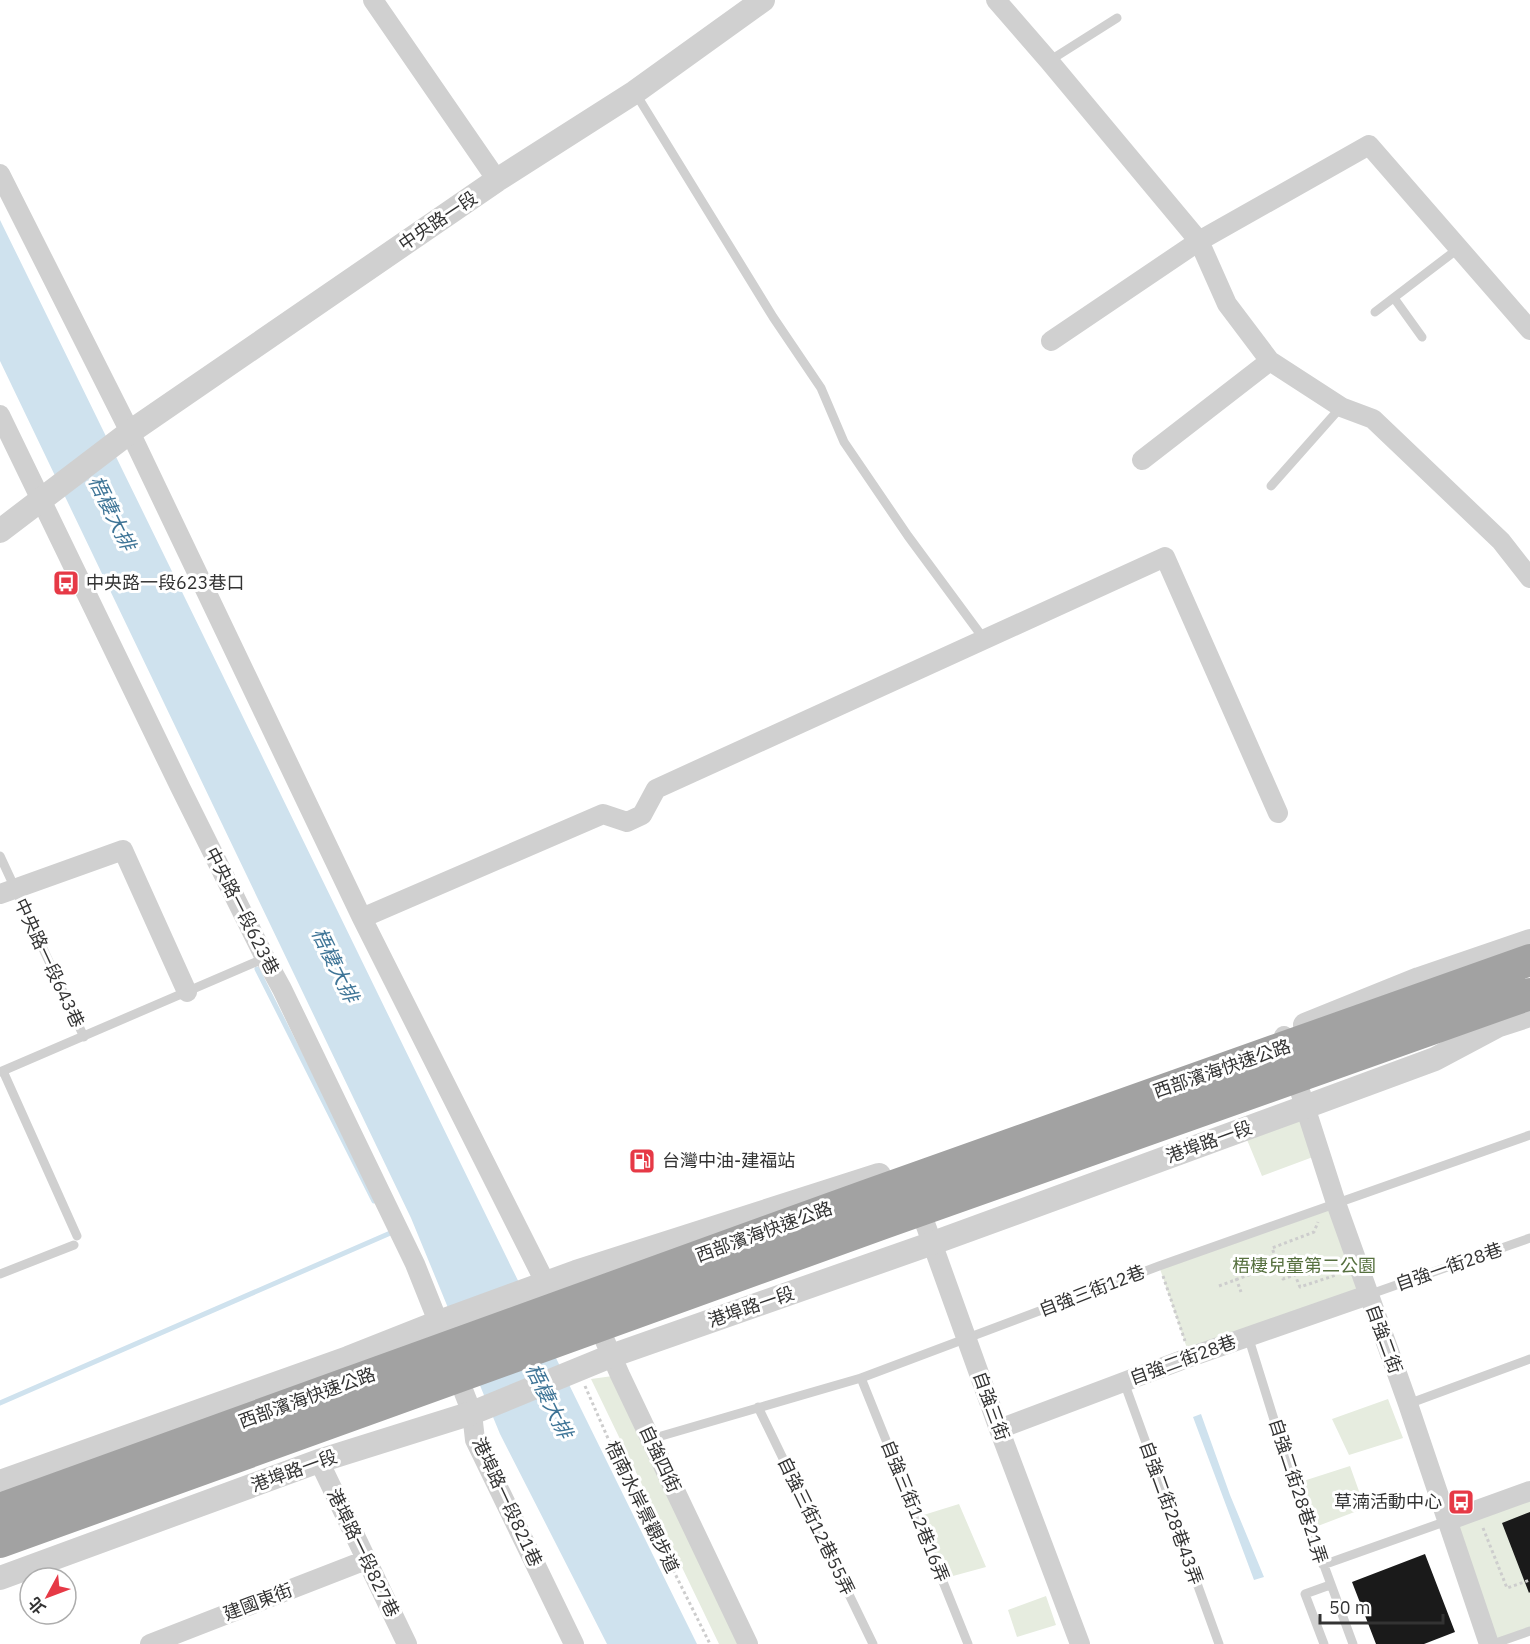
<svg xmlns="http://www.w3.org/2000/svg" width="1530" height="1644" viewBox="0 0 1530 1644" font-family="'IBM Plex Sans','Noto Sans TC',sans-serif">
  <style>
    .green { fill: #e6ecdf }
    .water { fill: #cfe2ee }
    .lines { fill: none; stroke-linecap: round; stroke-linejoin: round }
    .stream { stroke: #cfe2ee; stroke-width: 5 }
    .building { fill: #1a1a1a }
    .path { stroke: #cdcdcd; stroke-width: 3; stroke-dasharray: 3 3; stroke-linecap: butt }
    .service { stroke: #d0d0d0; stroke-width: 9 }
    .minor { stroke: #d0d0d0; stroke-width: 20 }
    .tertiary { stroke: #d0d0d0; stroke-width: 24 }
    .trunk-bridge { stroke: #a2a2a2; stroke-width: 32 }
    .labels { text-anchor: middle; stroke-width: 6; stroke-linejoin: round; paint-order: stroke }
    .street-label { font-size: 18px; fill: #333; stroke: #fff }
    .poi-label { font-size: 18px; fill: #333; stroke: #fff; text-anchor: start }
    .park-label { font-size: 18px; fill: #56703f; stroke: #fff }
    .water-label { font-size: 20px; font-style: italic; fill: #3f7597; stroke: #fff }
  </style>
  <rect width="100%" height="100%" fill="#fff"/>
  <path class="green" d="M1305,1107L1321,1154L1262,1176L1243,1130Z
    M1336,1203L1368,1295L1190,1357L1159,1266Z
    M620,1375L745,1644H719L591,1379Z
    M1388,1399L1403,1438L1349,1455L1332,1419Z
    M1350,1466L1365,1508L1310,1529L1294,1484Z
    M1530,1491V1631L1493,1644L1447,1521Z
    M959,1504L986,1567L942,1579L917,1517Z
    M1046,1596L1056,1625L1017,1637L1008,1610Z"/>
  <path class="water" d="M0,220C233,694 462,1170 697,1644H607L500,1434L411,1218L0,361Z
    M1201,1414L1230,1495L1264,1577L1254,1580L1193,1417Z"/>
  <g class="lines">
    <path class="stream" d="M257,969L374,1201
      M0,1403L395,1231"/>
  </g>
  <path class="building" d="M1530,1512V1592L1529,1593L1502,1523Z
    M1425,1554L1455,1632L1424,1644H1376L1352,1582Z"/>
  <g class="lines">
    <path class="path" d="M1278,1264L1272,1248L1314,1232L1318,1222
      M1232,1267L1241,1292
      M1163,1276L1185,1341
      M1219,1286L1278,1264L1283,1279L1295,1275L1300,1287L1336,1275
      M585,1386L610,1443L710,1644
      M1483,1528L1507,1588L1530,1580"/>
    <path class="service" d="M1049,61L1117,18
      M636,94L773,317L821,388L844,442L908,536L984,639
      M1394,298L1422,337
      M1375,312L1459,248
      M1271,486L1341,407
      M0,856L84,1037
      M3,1071L77,1236
      M0,1072L265,958
      M0,1274L74,1245
      M1368,1295L1530,1238
      M1248,1336L1294,1484L1353,1644
      M861,1378L968,1644
      M1124,1382L1219,1644
      M1408,1404L1530,1359
      M758,1407L873,1644
      M651,1439L861,1378L1159,1266L1530,1135
      M1323,1565L1447,1521
      M1324,1644L1305,1594L1330,1585
      M1493,1644L1530,1631"/>
    <path class="minor" d="M373,0L497,180
      M996,0L1049,61L1199,241L1227,304L1270,361L1341,407L1373,419L1501,541L1530,578
      M0,174L130,432L362,918L546,1284
      M1051,341L1199,241L1369,145L1530,330
      M0,415L180,787L265,958L282,989L415,1264L443,1334
      M1142,460L1270,361
      M0,894L123,850L187,992
      M362,918L603,814L627,822L642,815L656,789L1165,557L1278,813
      M1284,1036L1291,1063L1336,1203L1408,1404L1489,1644
      M917,1201L999,1429L1080,1644
      M595,1318L620,1375L748,1644
      M454,1367L472,1413L475,1440L574,1644
      M999,1429L1190,1357L1368,1295
      M319,1461L407,1644
      M1447,1521L1530,1491
      M150,1644L366,1560"/>
    <path class="tertiary" d="M0,531L130,432L497,180L635,92L763,0
      M1305,1025L1419,979L1530,941
      M913,1196L1050,1148
      M0,1482L348,1358L439,1322L576,1272L879,1175
      M0,1578L319,1461L472,1413L611,1356L933,1243L1305,1107L1435,1059L1499,1025L1530,1015"/>
    <path class="trunk-bridge" d="M0,1509L868,1195L1530,960
      M0,1542L884,1223L1530,994"/>
  </g>
  <defs>
    <symbol id="bus-square" viewBox="-11 -11 22 22"><rect x="-9" y="-9" width="18" height="18" rx="4" fill="#e63946" stroke="#fff"/><path d="M-5-6H5V4H4V6H2V4H-2V6H-4V4H-5ZM-3.5-4V0h7V-4ZM-3.5 1.2v1.5H-2V1.2ZM2 1.2v1.5H3.5V1.2Z" fill="#fff"/></symbol>
    <symbol id="fuel-square" viewBox="-11 -11 22 22"><rect x="-9" y="-9" width="18" height="18" rx="4" fill="#e63946" stroke="#fff"/><path d="M-5.5-6h7V0h2V4h1.3V-2.5L3-4.5l.8-.8L6-3V5H2.5V1h-1V6h-7ZM-4.2-4.7v3.2H.2V-4.7Z" fill="#fff"/></symbol>
  </defs>
  <g fill-rule="evenodd">
    <use href="#bus-square" x="51" y="568" width="30" height="30"/>
    <use href="#fuel-square" x="627" y="1146" width="30" height="30"/>
    <use href="#bus-square" x="1446" y="1487" width="30" height="30"/>
  </g>
  <g class="labels">
    <g class="street-label">
      <text transform="translate(438 221) rotate(-34)" y="6">中央路一段</text>
      <text transform="translate(242 911) rotate(63)" y="6">中央路一段623巷</text>
      <text transform="translate(49 963) rotate(65)" y="6">中央路一段643巷</text>
      <text transform="translate(1222 1069) rotate(-19)" y="6">西部濱海快速公路</text>
      <text transform="translate(1209 1142) rotate(-20)" y="6">港埠路一段</text>
      <text transform="translate(764 1232) rotate(-20)" y="6">西部濱海快速公路</text>
      <text transform="translate(1449 1267) rotate(-19)" y="6">自強一街28巷</text>
      <text transform="translate(1092 1291) rotate(-21)" y="6">自強三街12巷</text>
      <text transform="translate(751 1307) rotate(-19)" y="6">港埠路一段</text>
      <text transform="translate(1384 1339) rotate(70)" y="6">自強二街</text>
      <text transform="translate(1183 1360) rotate(-20)" y="6">自強二街28巷</text>
      <text transform="translate(307 1398) rotate(-20)" y="6">西部濱海快速公路</text>
      <text transform="translate(991 1406) rotate(70)" y="6">自強三街</text>
      <text transform="translate(660 1459) rotate(65)" y="6">自強四街</text>
      <text transform="translate(294 1471) rotate(-20)" y="6">港埠路一段</text>
      <text transform="translate(1298 1491) rotate(72)" y="6">自強二街28巷21弄</text>
      <text transform="translate(507 1502) rotate(65)" y="6">港埠路一段821巷</text>
      <text transform="translate(642 1507) rotate(64)" y="6">梧南水岸景觀步道</text>
      <text transform="translate(915 1511) rotate(68)" y="6">自強三街12巷16弄</text>
      <text transform="translate(1171 1513) rotate(70)" y="6">自強二街28巷43弄</text>
      <text transform="translate(816 1526) rotate(64)" y="6">自強三街12巷55弄</text>
      <text transform="translate(363 1553) rotate(64)" y="6">港埠路一段827巷</text>
      <text transform="translate(258 1602) rotate(-21)" y="6">建國東街</text>
    </g>
    <g class="poi-label">
      <text x="86" y="589">中央路一段623巷口</text>
      <text x="662" y="1167">台灣中油-建福站</text>
      <text x="1442" y="1508" text-anchor="end">草湳活動中心</text>
    </g>
    <g class="park-label">
      <text x="1304" y="1272">梧棲兒童第二公園</text>
    </g>
    <g class="water-label">
      <text transform="translate(112 513) rotate(64)" y="7">梧棲大排</text>
      <text transform="translate(335 965) rotate(64)" y="7">梧棲大排</text>
      <text transform="translate(549 1401) rotate(64)" y="7">梧棲大排</text>
    </g>
  </g>
  <g transform="translate(48 1596) rotate(229)"><circle r="28" fill="#ffffff" stroke="#adadad" stroke-width="1.5"/>
  <path d="M0-4.5L10 22L0 15L-10 22Z" fill="#e63946"/>
  <text y="-9" font-size="16" font-weight="bold" text-anchor="middle" fill="#333333">北</text>
  </g>
  <path d="M1320 1614v9h123v-9" fill="none" stroke="#333333" stroke-width="3"/>
  <text x="1329" y="1614" font-size="18" fill="#333333" stroke="#ffffff" stroke-width="4.5" paint-order="stroke">50 m</text>
</svg>
